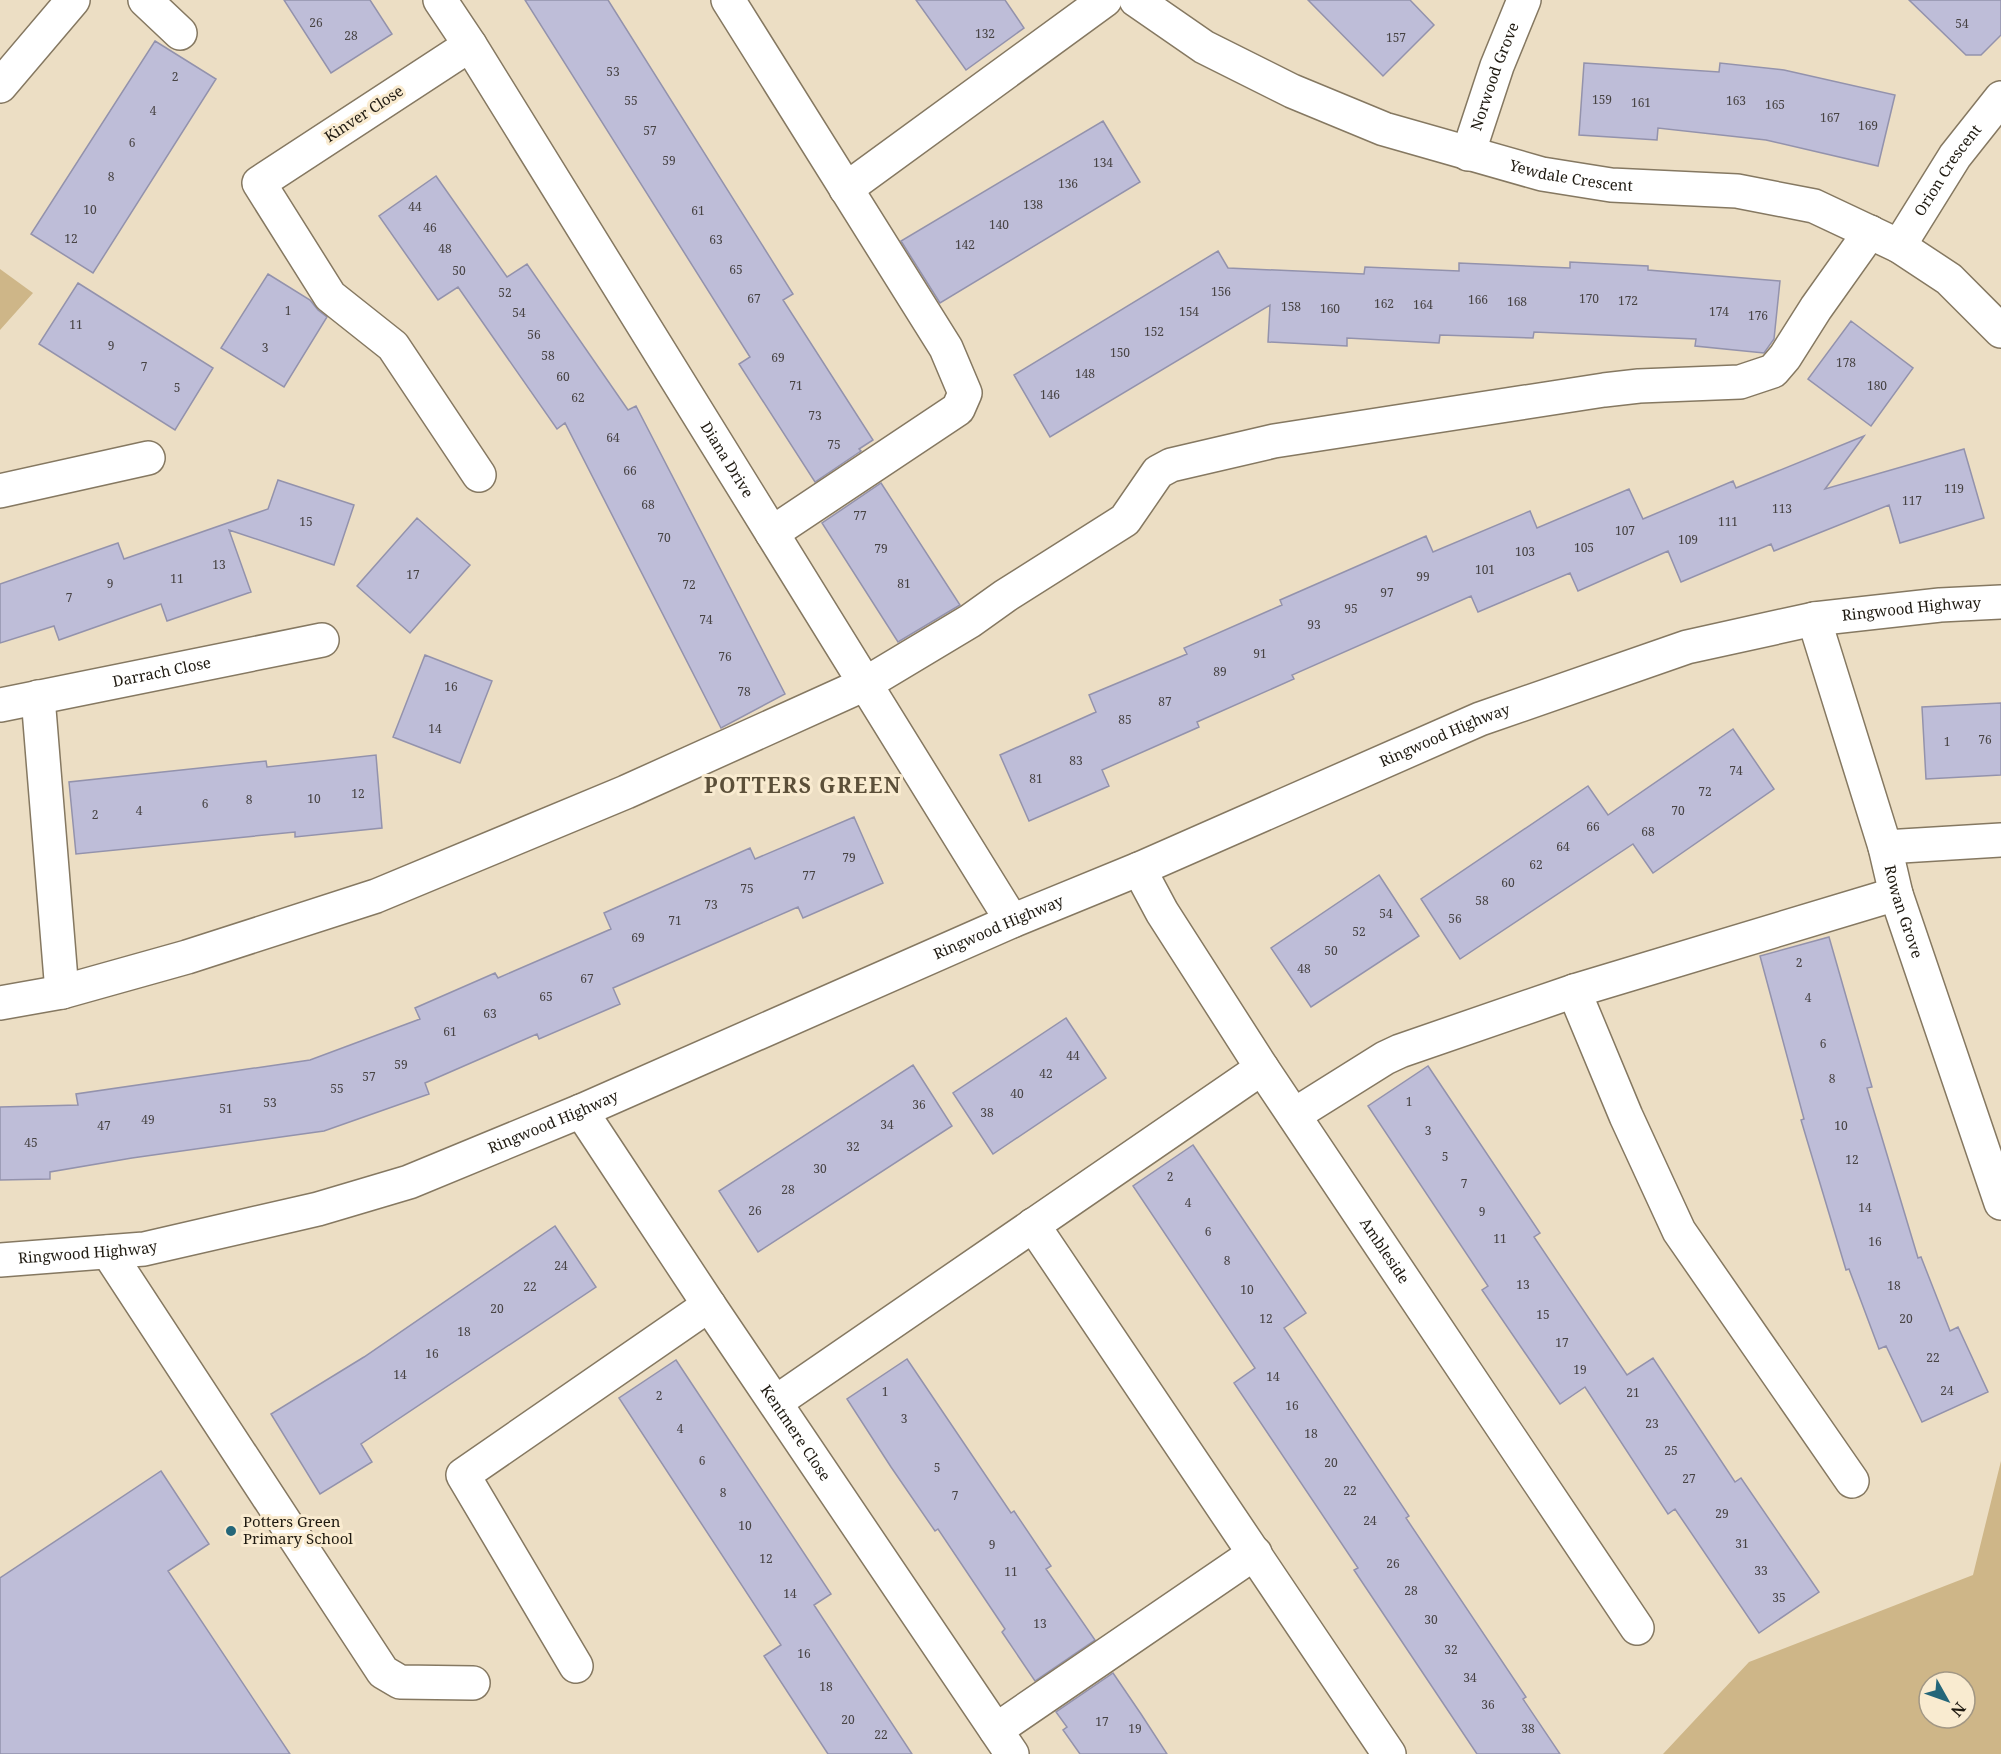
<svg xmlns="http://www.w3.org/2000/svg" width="2001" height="1754" viewBox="0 0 2001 1754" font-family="'Noto Serif',serif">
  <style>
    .green { fill: #ceb688; fill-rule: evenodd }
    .building { fill: #bebdd8; stroke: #9392ac; stroke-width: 1.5 }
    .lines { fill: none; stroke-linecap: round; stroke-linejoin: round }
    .minor-casing { stroke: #857861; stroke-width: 36 }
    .minor { stroke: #fff; stroke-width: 33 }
    .poi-dot { fill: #246679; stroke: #f9ebd0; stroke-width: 2 }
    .labels { text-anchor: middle; stroke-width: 6; stroke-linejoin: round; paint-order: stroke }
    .number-label { font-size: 12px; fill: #474343 }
    .street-label { font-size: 15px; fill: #1f1a11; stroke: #f9ebd0 }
    .poi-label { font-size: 15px; fill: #1f1a11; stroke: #f9ebd0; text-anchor: start }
    .district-label { font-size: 21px; font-weight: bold; letter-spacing: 1.5px; fill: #5b4f39; stroke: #f9ebd0 }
  </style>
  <rect width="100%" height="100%" fill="#ecdec4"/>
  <path class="green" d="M0,269L33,293L0,330Z
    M2001,1461V1754H1663L1749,1662L1973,1575ZM1929,1682H1965V1718H1929Z"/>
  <path class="building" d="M284,0H370L392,34L331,73Z
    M525,0H608L793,294L783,300L873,440L859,449L861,451L815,482L739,364L750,357Z
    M916,0H1005L1024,28L966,70Z
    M1308,0H1410L1434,25L1383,76Z
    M1909,0H2001V35L1981,55H1966Z
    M155,41L216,79L93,273L31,234Z
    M1584,63L1719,72L1720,63L1784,70L1895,95L1878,166L1766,140L1658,128L1657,140L1579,135Z
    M1103,121L1140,182L940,303L901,241Z
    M436,176L507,277L527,264L628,410L636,406L785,694L721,728L565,423L557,429L458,287L438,300L379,216Z
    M1218,251L1228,268L1364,274L1365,267L1459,271V263L1570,268V262L1648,266V270L1780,281L1774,339L1764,353L1695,346L1696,339L1534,332L1533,338L1440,335L1439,343L1347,338V346L1268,342L1270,305L1050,437L1014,375Z
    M268,274L310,300L318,310L327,317L284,387L221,348Z
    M78,283L213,368L175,430L39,344Z
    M1851,321L1913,368L1871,426L1808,379Z
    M1864,436L1825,489L1964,449L1984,518L1900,543L1889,505L1774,551L1771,544L1681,582L1668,551L1578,591L1570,573L1478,612L1471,596L1292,675L1294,679L1197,722L1199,727L1102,770L1109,786L1029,821L1000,755L1096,712L1089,695L1187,654L1184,648L1282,605L1280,600L1426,536L1433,552L1530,511L1537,528L1629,489L1643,519L1733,481L1736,488Z
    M278,480L354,505L334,565L229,530L251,592L167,621L161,604L59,640L54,626L0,643V584L118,543L124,559L268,509Z
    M881,483L960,605L898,642L822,523Z
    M417,518L470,565L410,633L357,586Z
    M425,655L492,681L460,763L393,737Z
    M2001,703V775L1926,779L1922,707Z
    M1733,729L1774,789L1653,873L1633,844L1460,959L1421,899L1588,786L1608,815Z
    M376,755L382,828L295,837V832L76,854L69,782L266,761L267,767Z
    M854,817L883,883L803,918L798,907L613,988L620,1004L539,1039L537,1034L425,1083L429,1094L324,1131L132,1158L50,1172V1179L0,1180V1107L78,1105L76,1094L310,1060L420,1019L415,1008L495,973L498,978L611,929L604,913L750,848L755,859Z
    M1379,875L1419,936L1311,1007L1271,948Z
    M1829,937L1872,1087L1867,1088L1918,1258L1921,1257L1950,1331L1958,1327L1988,1392L1922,1422L1886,1346L1879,1349L1849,1269L1846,1270L1801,1120L1804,1119L1760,956Z
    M1066,1018L1106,1078L993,1154L953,1093Z
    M913,1065L952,1126L758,1252L719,1191Z
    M1428,1066L1540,1233L1534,1237L1627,1375L1653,1358L1735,1482L1741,1478L1819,1592L1759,1633L1675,1509L1668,1514L1585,1387L1560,1404L1482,1290L1488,1286L1368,1106Z
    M1193,1145L1306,1313L1284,1328L1409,1516L1406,1518L1526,1697L1523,1699L1560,1754H1477L1354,1570L1358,1568L1234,1383L1255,1368L1133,1186Z
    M555,1226L596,1287L361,1444L372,1462L320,1494L271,1414L364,1357Z
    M907,1359L1011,1513L1014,1511L1051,1566L1046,1569L1095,1640L1035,1681L1002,1632L1005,1629L938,1529L935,1531L891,1467L847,1399Z
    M676,1360L831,1594L814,1605L912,1754H828L764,1656L781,1645L619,1398Z
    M161,1471L209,1544L168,1571L290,1754H0V1578Z
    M1113,1673L1141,1714L1167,1754H1080L1063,1730L1067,1727L1056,1712Z"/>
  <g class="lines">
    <defs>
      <g id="minor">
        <path d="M145,0L180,33"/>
        <path id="s1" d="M440,0L470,45L1012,921"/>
        <path d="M728,0L946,348L965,393L958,409L772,533"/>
        <path id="s2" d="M1136,0L1204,47L1292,91L1384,129L1542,174L1611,185L1737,191L1814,206L1899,246L1949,279L2001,331"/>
        <path d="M470,45L259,183L330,296L393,346L479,475"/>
        <path d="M0,86L73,0"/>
        <path id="s3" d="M1468,154L1497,66L1524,0"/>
        <path d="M846,189L1105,0"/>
        <path id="s4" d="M1899,246L1955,156L2001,98"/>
        <path d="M0,491L148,458"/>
        <path id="s5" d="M1814,619L1885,847L1896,894L2001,1203"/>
        <path d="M38,697L62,992"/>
        <path id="s6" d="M0,705L322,640"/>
        <path d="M1885,847L2001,840"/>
        <path id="s7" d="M1139,869L1162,912L1262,1068L1637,1628"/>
        <path d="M1574,991L1626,1116L1679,1231L1852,1481"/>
        <path d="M0,1003L62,992L187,957L376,896L626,792L865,684L970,621L1005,596L1125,520L1158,472L1171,465L1274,441L1604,390L1639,386L1740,382L1773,371L1785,357L1816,308L1870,232"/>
        <path id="s8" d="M581,1111L709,1305L1012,1754"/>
        <path d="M1294,1115L1385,1058L1400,1051L1574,991L1896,894"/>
        <path d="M1033,1225L1389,1754"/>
        <path d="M108,1252L383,1672L400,1682L473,1683"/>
        <path id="s9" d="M0,1260L144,1249L318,1209L409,1182L581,1111L1012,921L1139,869L1480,719L1687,647L1814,619L1940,605L2001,602"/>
        <path d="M776,1402L1262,1068"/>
        <path d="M576,1666L463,1475L709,1305"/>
        <path d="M996,1730L1255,1553"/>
      </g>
    </defs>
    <use href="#minor" class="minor-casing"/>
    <use href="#minor" class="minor"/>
  </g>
  <circle class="poi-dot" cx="231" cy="1531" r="6"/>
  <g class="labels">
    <g class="number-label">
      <text x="316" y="27">26</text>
      <text x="1962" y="28">54</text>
      <text x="985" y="38">132</text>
      <text x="351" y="40">28</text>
      <text x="1396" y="42">157</text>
      <text x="613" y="76">53</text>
      <text x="175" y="81">2</text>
      <text x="1602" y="104">159</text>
      <text x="631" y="105">55</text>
      <text x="1736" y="105">163</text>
      <text x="1641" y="107">161</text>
      <text x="1775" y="109">165</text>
      <text x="153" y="115">4</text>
      <text x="1830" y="122">167</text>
      <text x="1868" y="130">169</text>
      <text x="650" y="135">57</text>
      <text x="132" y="147">6</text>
      <text x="669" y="165">59</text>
      <text x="1103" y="167">134</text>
      <text x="111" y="181">8</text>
      <text x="1068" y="188">136</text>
      <text x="1033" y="209">138</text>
      <text x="415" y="211">44</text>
      <text x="90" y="214">10</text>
      <text x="698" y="215">61</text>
      <text x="999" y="229">140</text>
      <text x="430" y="232">46</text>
      <text x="71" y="243">12</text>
      <text x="716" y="244">63</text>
      <text x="965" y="249">142</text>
      <text x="445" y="253">48</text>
      <text x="736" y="274">65</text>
      <text x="459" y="275">50</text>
      <text x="1221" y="296">156</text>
      <text x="505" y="297">52</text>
      <text x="754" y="303">67</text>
      <text x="1589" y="303">170</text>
      <text x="1478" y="304">166</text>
      <text x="1628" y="305">172</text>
      <text x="1517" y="306">168</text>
      <text x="1384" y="308">162</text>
      <text x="1423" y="309">164</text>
      <text x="1291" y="311">158</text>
      <text x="1330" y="313">160</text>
      <text x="288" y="315">1</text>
      <text x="1189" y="316">154</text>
      <text x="1719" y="316">174</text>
      <text x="519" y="317">54</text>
      <text x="1758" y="320">176</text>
      <text x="76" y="329">11</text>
      <text x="1154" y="336">152</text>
      <text x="534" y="339">56</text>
      <text x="111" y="350">9</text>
      <text x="265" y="352">3</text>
      <text x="1120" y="357">150</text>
      <text x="548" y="360">58</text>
      <text x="778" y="362">69</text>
      <text x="1846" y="367">178</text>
      <text x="144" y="371">7</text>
      <text x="1085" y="378">148</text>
      <text x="563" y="381">60</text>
      <text x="796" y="390">71</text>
      <text x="1877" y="390">180</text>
      <text x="177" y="392">5</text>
      <text x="1050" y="399">146</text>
      <text x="578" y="402">62</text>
      <text x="815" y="420">73</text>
      <text x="613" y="442">64</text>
      <text x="834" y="449">75</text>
      <text x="630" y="475">66</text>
      <text x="1954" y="493">119</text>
      <text x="1912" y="505">117</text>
      <text x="648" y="509">68</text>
      <text x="1782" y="513">113</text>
      <text x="860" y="520">77</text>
      <text x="306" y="526">15</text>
      <text x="1728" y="526">111</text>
      <text x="1625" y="535">107</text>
      <text x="664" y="542">70</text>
      <text x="1688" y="544">109</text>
      <text x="1584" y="552">105</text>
      <text x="881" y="553">79</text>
      <text x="1525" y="556">103</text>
      <text x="219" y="569">13</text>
      <text x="1485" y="574">101</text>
      <text x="413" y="579">17</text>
      <text x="1423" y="581">99</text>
      <text x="177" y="583">11</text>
      <text x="110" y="588">9</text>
      <text x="904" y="588">81</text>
      <text x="689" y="589">72</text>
      <text x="1387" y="597">97</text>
      <text x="69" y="602">7</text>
      <text x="1351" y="613">95</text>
      <text x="706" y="624">74</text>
      <text x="1314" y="629">93</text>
      <text x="1260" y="658">91</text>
      <text x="725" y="661">76</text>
      <text x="1220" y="676">89</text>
      <text x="451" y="691">16</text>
      <text x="744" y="696">78</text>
      <text x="1165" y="706">87</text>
      <text x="1125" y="724">85</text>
      <text x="435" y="733">14</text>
      <text x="1985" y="744">76</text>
      <text x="1947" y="746">1</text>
      <text x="1076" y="765">83</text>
      <text x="1736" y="775">74</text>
      <text x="1036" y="783">81</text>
      <text x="1705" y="796">72</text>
      <text x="358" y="798">12</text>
      <text x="314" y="803">10</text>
      <text x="249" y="804">8</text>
      <text x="205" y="808">6</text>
      <text x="139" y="815">4</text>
      <text x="1678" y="815">70</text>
      <text x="95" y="819">2</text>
      <text x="1593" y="831">66</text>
      <text x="1648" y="836">68</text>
      <text x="1563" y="851">64</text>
      <text x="849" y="862">79</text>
      <text x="1536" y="869">62</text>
      <text x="809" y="880">77</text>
      <text x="1508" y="887">60</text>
      <text x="747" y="893">75</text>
      <text x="1482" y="905">58</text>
      <text x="711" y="909">73</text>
      <text x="1386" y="918">54</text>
      <text x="1455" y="923">56</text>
      <text x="675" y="925">71</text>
      <text x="1359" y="936">52</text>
      <text x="638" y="942">69</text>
      <text x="1331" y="955">50</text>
      <text x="1799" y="967">2</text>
      <text x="1304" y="973">48</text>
      <text x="587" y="983">67</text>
      <text x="546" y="1001">65</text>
      <text x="1808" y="1002">4</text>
      <text x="490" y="1018">63</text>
      <text x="450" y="1036">61</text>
      <text x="1823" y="1048">6</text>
      <text x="1073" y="1060">44</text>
      <text x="401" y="1069">59</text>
      <text x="1046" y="1078">42</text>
      <text x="369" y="1081">57</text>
      <text x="1832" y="1083">8</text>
      <text x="337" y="1093">55</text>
      <text x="1017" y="1098">40</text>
      <text x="1409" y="1106">1</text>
      <text x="270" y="1107">53</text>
      <text x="919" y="1109">36</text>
      <text x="226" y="1113">51</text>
      <text x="987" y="1117">38</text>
      <text x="148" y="1124">49</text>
      <text x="887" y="1129">34</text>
      <text x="104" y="1130">47</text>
      <text x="1841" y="1130">10</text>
      <text x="1428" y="1135">3</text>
      <text x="31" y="1147">45</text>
      <text x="853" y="1151">32</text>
      <text x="1445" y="1161">5</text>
      <text x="1852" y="1164">12</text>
      <text x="820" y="1173">30</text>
      <text x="1170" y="1181">2</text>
      <text x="1464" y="1188">7</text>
      <text x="788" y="1194">28</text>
      <text x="1188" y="1207">4</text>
      <text x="1865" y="1212">14</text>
      <text x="755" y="1215">26</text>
      <text x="1482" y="1216">9</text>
      <text x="1208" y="1236">6</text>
      <text x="1500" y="1243">11</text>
      <text x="1875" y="1246">16</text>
      <text x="1227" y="1265">8</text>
      <text x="561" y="1270">24</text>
      <text x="1523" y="1289">13</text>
      <text x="1894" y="1290">18</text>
      <text x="530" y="1291">22</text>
      <text x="1247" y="1294">10</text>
      <text x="497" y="1313">20</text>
      <text x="1543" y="1319">15</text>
      <text x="1266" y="1323">12</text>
      <text x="1906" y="1323">20</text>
      <text x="464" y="1336">18</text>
      <text x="1562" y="1347">17</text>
      <text x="432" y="1358">16</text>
      <text x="1933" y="1362">22</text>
      <text x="1580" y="1374">19</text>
      <text x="400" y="1379">14</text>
      <text x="1273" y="1381">14</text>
      <text x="1947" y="1395">24</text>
      <text x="885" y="1396">1</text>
      <text x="1633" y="1397">21</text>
      <text x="659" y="1400">2</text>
      <text x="1292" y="1410">16</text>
      <text x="904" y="1423">3</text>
      <text x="1652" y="1428">23</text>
      <text x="680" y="1433">4</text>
      <text x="1311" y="1438">18</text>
      <text x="1671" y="1455">25</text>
      <text x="702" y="1465">6</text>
      <text x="1331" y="1467">20</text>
      <text x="937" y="1472">5</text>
      <text x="1689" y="1483">27</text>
      <text x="1350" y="1495">22</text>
      <text x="723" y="1497">8</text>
      <text x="955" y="1500">7</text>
      <text x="1722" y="1518">29</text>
      <text x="1370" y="1525">24</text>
      <text x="745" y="1530">10</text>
      <text x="1742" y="1548">31</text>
      <text x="992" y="1549">9</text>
      <text x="766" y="1563">12</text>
      <text x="1393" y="1568">26</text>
      <text x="1761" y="1575">33</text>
      <text x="1011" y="1576">11</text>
      <text x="1411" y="1595">28</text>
      <text x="790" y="1598">14</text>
      <text x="1779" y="1602">35</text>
      <text x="1431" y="1624">30</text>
      <text x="1040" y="1628">13</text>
      <text x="1451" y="1654">32</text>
      <text x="804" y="1658">16</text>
      <text x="1470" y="1682">34</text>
      <text x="826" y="1691">18</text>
      <text x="1488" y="1709">36</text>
      <text x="848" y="1724">20</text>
      <text x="1102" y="1726">17</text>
      <text x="1135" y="1733">19</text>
      <text x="1528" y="1733">38</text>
      <text x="881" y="1739">22</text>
    </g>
    <g class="street-label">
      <text dy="5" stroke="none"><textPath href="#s3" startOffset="82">Norwood Grove</textPath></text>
      <text transform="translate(364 114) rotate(-33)" y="5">Kinver Close</text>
      <text dy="5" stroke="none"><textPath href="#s4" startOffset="90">Orion Crescent</textPath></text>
      <text dy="5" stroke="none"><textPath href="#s2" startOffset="474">Yewdale Crescent</textPath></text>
      <text dy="5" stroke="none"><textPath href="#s1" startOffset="542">Diana Drive</textPath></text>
      <text dy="5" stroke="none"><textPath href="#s9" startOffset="2032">Ringwood Highway</textPath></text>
      <text dy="5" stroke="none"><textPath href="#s6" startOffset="165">Darrach Close</textPath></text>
      <text dy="5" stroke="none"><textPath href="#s9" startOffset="1546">Ringwood Highway</textPath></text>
      <text dy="5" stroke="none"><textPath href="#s5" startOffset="306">Rowan Grove</textPath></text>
      <text dy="5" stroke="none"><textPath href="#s9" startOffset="1060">Ringwood Highway</textPath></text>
      <text dy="5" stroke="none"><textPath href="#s9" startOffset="574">Ringwood Highway</textPath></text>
      <text dy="5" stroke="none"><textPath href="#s7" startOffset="454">Ambleside</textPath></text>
      <text dy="5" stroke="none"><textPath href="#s9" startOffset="88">Ringwood Highway</textPath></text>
      <text dy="5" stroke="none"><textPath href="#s8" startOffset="387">Kentmere Close</textPath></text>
    </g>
    <g class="poi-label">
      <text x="243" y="1527">Potters Green<tspan x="243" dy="17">Primary School</tspan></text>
    </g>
    <g class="district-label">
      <text x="803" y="793">POTTERS GREEN</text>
    </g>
  </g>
  <g transform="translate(1947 1700) rotate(130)"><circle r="28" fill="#f9ebd0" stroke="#a29784" stroke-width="1.5"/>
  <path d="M0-4.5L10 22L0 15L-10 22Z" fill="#246679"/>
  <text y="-9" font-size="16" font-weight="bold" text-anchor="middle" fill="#1f1a11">N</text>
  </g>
</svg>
